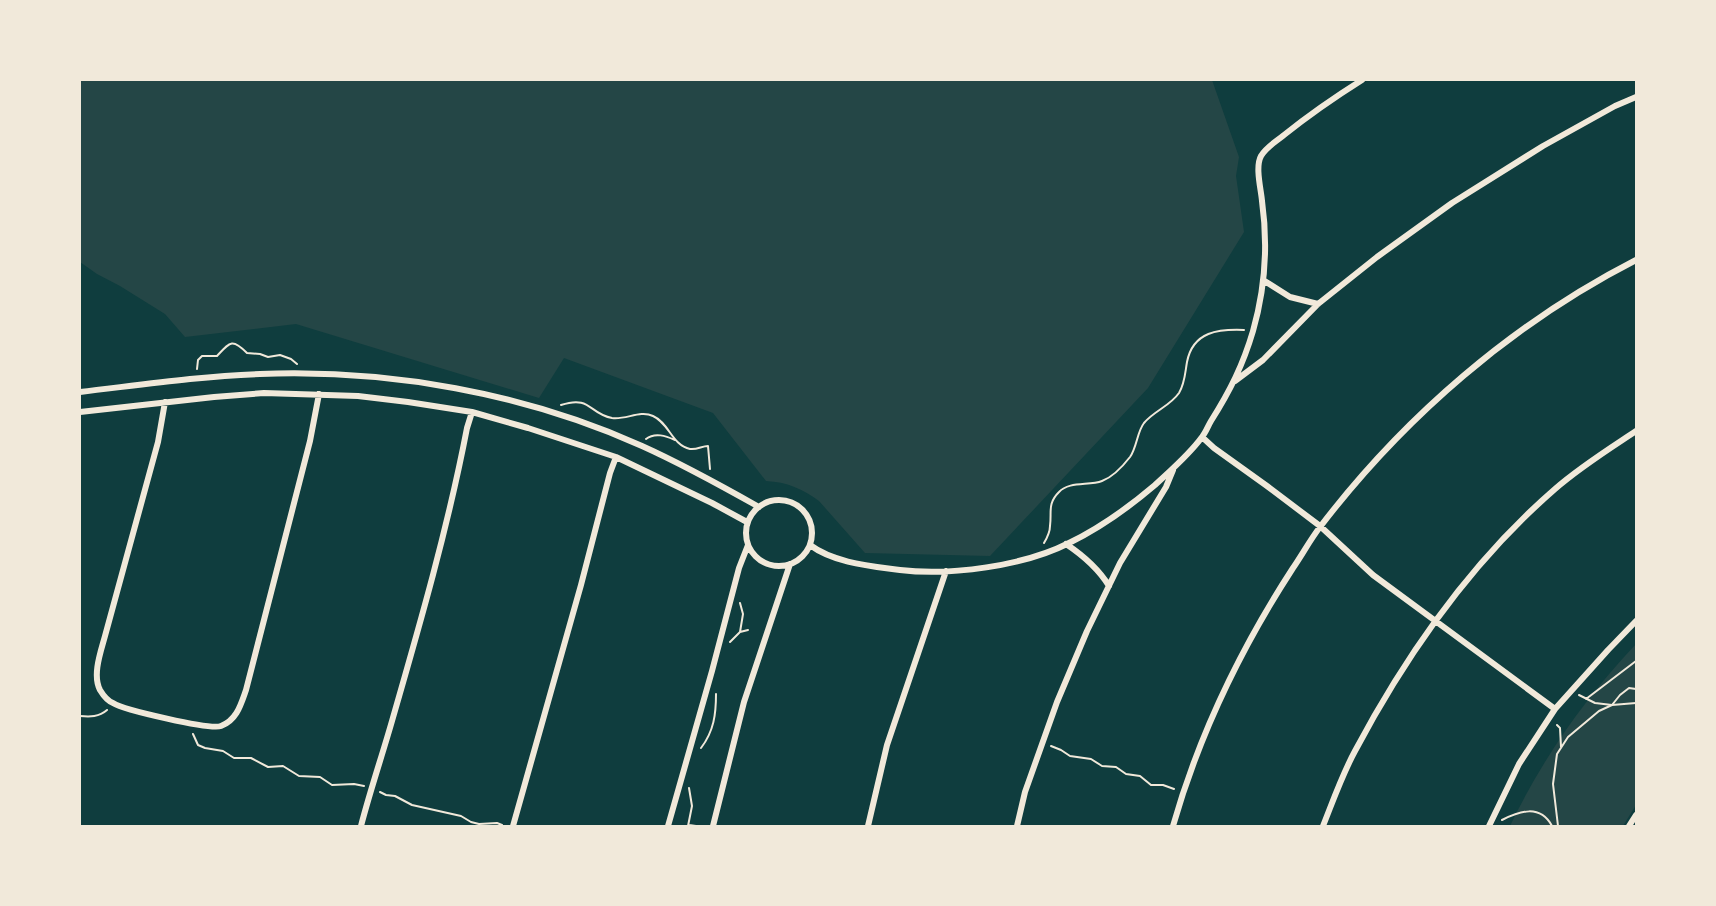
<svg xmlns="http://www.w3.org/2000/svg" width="1716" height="906" viewBox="0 0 1716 906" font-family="Signika,sans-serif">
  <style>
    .green { fill: #244646 }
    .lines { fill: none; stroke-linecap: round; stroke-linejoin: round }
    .path { stroke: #f1e9da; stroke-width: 2 }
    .minor { stroke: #f1e9da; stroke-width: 6 }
  </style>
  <rect width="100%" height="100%" fill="#0f3d3e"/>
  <path class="green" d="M80,80H1212L1239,157L1236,176L1244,232L1148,388L990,556L865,553L819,501C803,489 787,482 766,481L713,413L564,358L539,398L296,324L185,337L165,314L120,286L97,274L80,262Z
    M1636,644V805L1623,826H1510C1542,759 1585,698 1636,644Z"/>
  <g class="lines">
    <path class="path" d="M197,369L198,360L202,356H217C230,342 232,338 247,353L260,354L268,357L280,355L291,359L297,364
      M561,405C591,395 589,414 612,418C626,420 640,410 653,416C669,423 672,445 690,449C697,450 702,446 708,446L710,469
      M646,439C655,432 666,436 675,440
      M1044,543C1047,538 1050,532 1050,526C1052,512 1047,504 1059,492C1069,481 1089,486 1102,481C1113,477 1123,466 1130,457C1137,447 1137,432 1144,423C1154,411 1170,406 1179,393C1185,383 1185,373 1187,362C1193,331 1219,329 1244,330
      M740,632L743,614L740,603
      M730,642L740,632L748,630
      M1579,695L1595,703L1612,705L1620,695L1629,688L1636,689
      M1586,699L1636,661
      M80,716C90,717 99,717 107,710
      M1557,725L1560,728L1561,747
      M193,734L198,745L205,748L223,751L234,758H251L268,767L283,766L299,776L320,777L332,785L354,784L364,786
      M1051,746L1061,750L1070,756L1091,759L1102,766L1116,767L1126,774L1140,776L1151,785H1163L1174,789
      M701,748C714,731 716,714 716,694
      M380,792L386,795L395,796L412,805L461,816L471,822L479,824L497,823L502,825
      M1502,820C1520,811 1540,804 1552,826
      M689,825L696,826
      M688,826L692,806L689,788
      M1558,826L1553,784L1557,754L1568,737L1599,711L1612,705L1636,703"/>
    <path class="minor" d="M1263,280L1290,297L1318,304
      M1235,381L1263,360L1318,304L1377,257L1452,203L1543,146L1615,106L1636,97
      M80,392C140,385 200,376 260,374C390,369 524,393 642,446C682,464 720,485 759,507
      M165,402L158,442L105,636C101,651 92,675 100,690C103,695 108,701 113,703C124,710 210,730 221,726C237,720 241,704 246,690L310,441L319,394
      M80,412L214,397L264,393L358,396L408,402L472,412L528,428L616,457L712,503L747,522
      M1202,437L1214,448L1267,486L1320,526L1373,575L1555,709
      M746 533a33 33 0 1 1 66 0a33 33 0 1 1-66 0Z
      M1066,544C1084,556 1098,568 1109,586
      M810,545C834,563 871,566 900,570C950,576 1024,566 1069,543C1100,528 1128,508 1155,485C1171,470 1189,455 1202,437C1206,432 1208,426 1211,421C1230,391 1243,365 1253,331C1265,289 1268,244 1262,201C1261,189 1255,167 1261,156C1266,147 1277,141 1284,135C1309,115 1335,97 1362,80
      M361,826C370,791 382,756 392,721C420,624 448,527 467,428L472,412
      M513,826L581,585L610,473L616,457
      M668,826L712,671L739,568L748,545
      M713,826L744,702L790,564
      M868,826L887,745L946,571
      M1017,826L1025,792L1057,702L1087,631L1120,563L1166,487L1173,470
      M1173,826C1199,735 1241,648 1293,568C1302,555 1310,540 1320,527C1404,417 1513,323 1636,260
      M1323,826C1333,801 1342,775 1355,751C1406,655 1472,561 1555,489C1580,467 1609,449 1636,431
      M1489,826L1519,764L1555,709L1608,650L1636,621
      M1629,826L1636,815"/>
  </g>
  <rect width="1716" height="906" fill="none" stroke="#f1e9da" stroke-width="162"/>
</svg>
